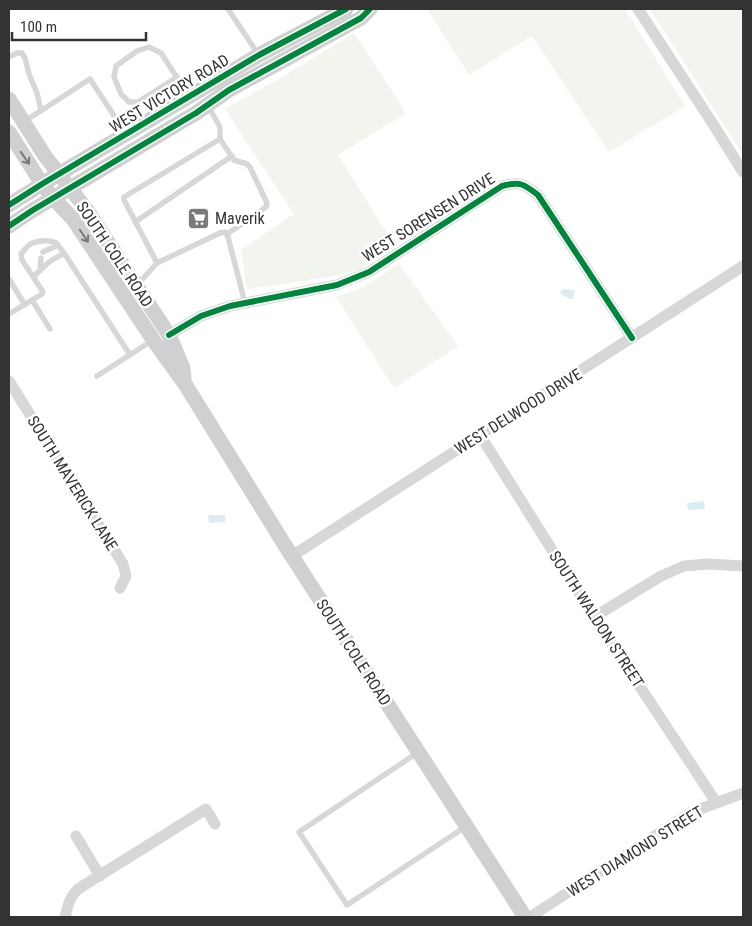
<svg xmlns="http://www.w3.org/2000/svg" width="752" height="926" viewBox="0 0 752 926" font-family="'Roboto Condensed',sans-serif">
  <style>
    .green { fill: #f1f5ed }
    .water { fill: #ddebf3 }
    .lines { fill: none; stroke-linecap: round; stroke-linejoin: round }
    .lane { stroke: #d7d7d7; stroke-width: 5.5 }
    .street { stroke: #d7d7d7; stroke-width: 11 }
    .secondary { stroke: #d0d0d0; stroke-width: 15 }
    .cycleway-casing { stroke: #fff; stroke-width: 9 }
    .cycleway { stroke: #00873e; stroke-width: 6 }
    .oneway { stroke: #7a7a7a }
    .labels { text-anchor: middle; stroke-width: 5; stroke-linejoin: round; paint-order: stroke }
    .street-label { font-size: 16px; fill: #333; stroke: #fff }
    .poi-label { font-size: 16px; fill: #333; stroke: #fff; text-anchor: start }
  </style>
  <rect width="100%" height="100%" fill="#fff"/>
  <path class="green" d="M427,9H625L685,106L609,152L532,36L469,75Z
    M650,9H743V155Z
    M354,33L406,113L338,155L395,246L360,270L328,277L247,289L241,250L294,214L225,109L279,79Z
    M399,264L458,346L394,388L336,297L364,287Z"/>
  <path class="water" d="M564,289L574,290L575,292L573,296L574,299H569L567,297L563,296L560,292Z
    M704,501L705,509L688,510L687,503Z
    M208,515H225V522L209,523Z"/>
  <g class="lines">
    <path class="lane" d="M228,9L258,54
      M9,57L17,53H22L25,58L29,74L37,93L41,111
      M177,77L138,102H129L121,94L114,77L116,66L137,51L149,47L161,53L189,96
      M25,121L90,79L126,134
      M220,139L234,160L247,164L250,167L267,203L266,207L227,234
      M135,222L232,156
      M43,252L58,245
      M157,263L124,200V197L220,139V127L208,106
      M40,270L41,258
      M33,277L49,262L64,253
      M9,279L25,305
      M138,284L157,263L220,233L225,232L228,237L245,303
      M32,300L50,329
      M9,314L42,294L43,292L22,260L21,254C23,251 26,248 29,245C35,241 49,239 56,243C59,245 61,250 64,253L130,355
      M97,376L153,340
      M417,753L299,832L347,905L465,827"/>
    <path class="street" d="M638,9L711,121L743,172
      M169,335L201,316L230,306L337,285L369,272L502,186C520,181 524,184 538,195L632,338
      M9,381L123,564L126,576L120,588
      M480,435L594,617L716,802
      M292,556L743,266
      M594,617L661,576L684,566L709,564L743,566
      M76,836L100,876
      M65,917C68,905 69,898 78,889L206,809L215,824
      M530,917L690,813L743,793"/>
    <path class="secondary" d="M9,99L45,156L87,210L169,335L183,368L184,378
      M9,132L42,184L53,198L73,219L156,344L185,384L286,547L525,917
      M9,205L42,184L259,55L346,9
      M9,226L33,210L196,113L229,90L361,18L370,9"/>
    <defs>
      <path id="cycleway" d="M9,205L42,184L259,55L346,9
        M9,226L33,210L196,113L229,90L361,18L370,9
        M169,335L201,316L230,306L337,285L369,272L502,186C520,181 524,184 538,195L632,338"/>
    </defs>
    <use href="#cycleway" class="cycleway-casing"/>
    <use href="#cycleway" class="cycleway"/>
  </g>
  <defs><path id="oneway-shaft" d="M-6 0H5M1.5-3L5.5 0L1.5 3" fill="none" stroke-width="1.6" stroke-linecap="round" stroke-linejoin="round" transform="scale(1.25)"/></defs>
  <g class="oneway">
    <use href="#oneway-shaft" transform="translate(25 158) rotate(55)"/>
    <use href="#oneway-shaft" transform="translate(84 236) rotate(56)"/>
  </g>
  <defs>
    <symbol id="supermarket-square" viewBox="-11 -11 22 22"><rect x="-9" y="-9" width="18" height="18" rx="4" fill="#7a7a7a" stroke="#fff"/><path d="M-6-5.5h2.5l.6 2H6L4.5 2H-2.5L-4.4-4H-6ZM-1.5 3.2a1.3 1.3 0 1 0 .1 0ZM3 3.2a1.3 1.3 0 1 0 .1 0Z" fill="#fff"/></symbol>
  </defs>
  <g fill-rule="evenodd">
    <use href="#supermarket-square" x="186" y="206" width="25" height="25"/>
  </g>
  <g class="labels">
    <g class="street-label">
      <text transform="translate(169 93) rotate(-31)" y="6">WEST VICTORY ROAD</text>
      <text transform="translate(428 217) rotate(-32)" y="6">WEST SORENSEN DRIVE</text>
      <text transform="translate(115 254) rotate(56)" y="6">SOUTH COLE ROAD</text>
      <text transform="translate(518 411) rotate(-32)" y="6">WEST DELWOOD DRIVE</text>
      <text transform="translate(73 483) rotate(58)" y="6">SOUTH MAVERICK LANE</text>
      <text transform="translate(597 619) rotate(57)" y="6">SOUTH WALDON STREET</text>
      <text transform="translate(354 652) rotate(57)" y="6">SOUTH COLE ROAD</text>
      <text transform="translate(635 851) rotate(-32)" y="6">WEST DIAMOND STREET</text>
    </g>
    <g class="poi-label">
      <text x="215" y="224">Maverik</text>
    </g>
  </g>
  <rect width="752" height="926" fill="none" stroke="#333333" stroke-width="20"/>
  <path d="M12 32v8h134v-8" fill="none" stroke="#333333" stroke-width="2.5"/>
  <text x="20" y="32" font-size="15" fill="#333333" stroke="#ffffff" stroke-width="4" paint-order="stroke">100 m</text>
</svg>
